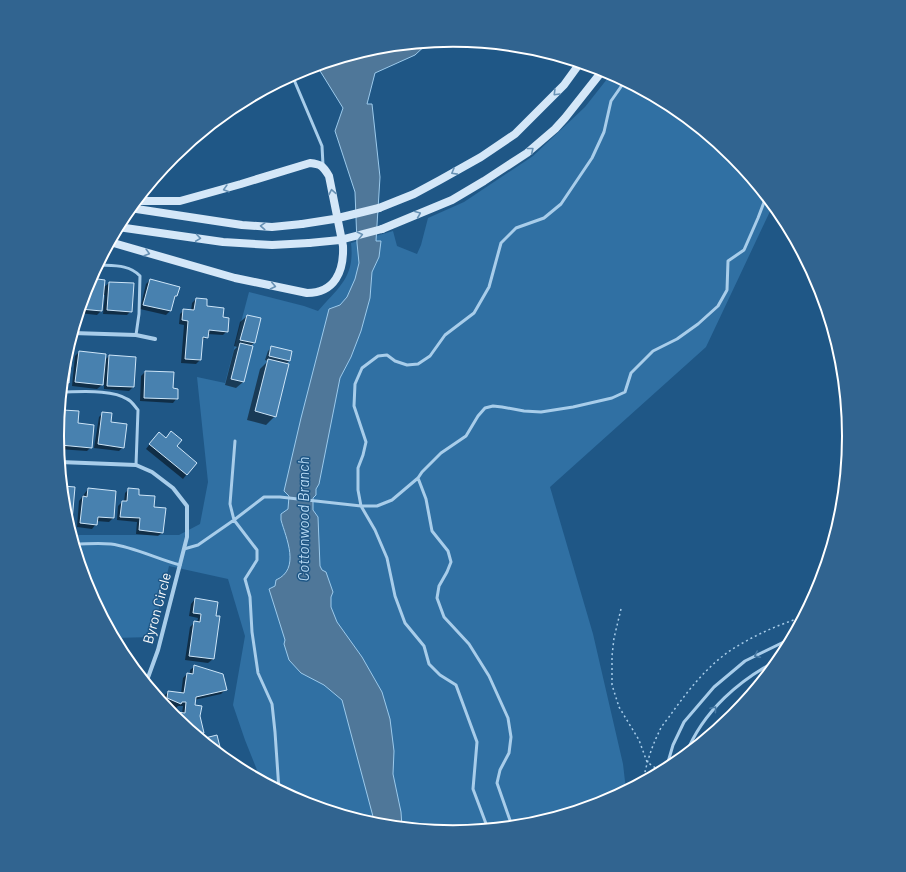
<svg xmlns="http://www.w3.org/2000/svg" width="906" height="872" viewBox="0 0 906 872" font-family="Barlow,sans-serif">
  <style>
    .green { fill: #3070a3 }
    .water { fill: #4f7799; stroke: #9ccaec }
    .shadow { fill: #0007 }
    .building { fill: #4881af; stroke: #cde5f8 }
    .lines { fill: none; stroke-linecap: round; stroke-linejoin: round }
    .path { stroke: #a8cdea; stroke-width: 1.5; stroke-dasharray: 2 3; stroke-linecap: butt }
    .service { stroke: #a8cdea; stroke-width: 3 }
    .minor { stroke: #a8cdea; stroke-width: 4 }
    .secondary { stroke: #d4e7f8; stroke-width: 8 }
    .secondary-bridge { stroke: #d4e7f8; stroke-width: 8 }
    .oneway { stroke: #6791b4 }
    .oneway2 { stroke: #487aa4 }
    .labels { text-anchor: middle; stroke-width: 3; stroke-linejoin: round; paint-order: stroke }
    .street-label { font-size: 14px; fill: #fff; stroke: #1f5786 }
    .water-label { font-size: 15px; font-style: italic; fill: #b4d7f2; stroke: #1f5786 }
    .rim { fill: none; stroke: #fff; stroke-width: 2 }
  </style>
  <rect width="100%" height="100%" fill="#1f5786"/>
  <path class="green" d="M611,74L673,107L733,156L773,205L706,347L550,487L593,634L623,764L626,790L604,802L530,824L453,832L376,824L301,802L261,780L245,740L233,705L245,636L228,579L169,566L152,637L114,638L87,587L71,535H179L200,524L208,482L197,377L225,383L249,292L304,306L318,311C339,287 355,277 351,243L393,231L397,246L417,254L421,245L428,218L464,202L533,156L585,107Z"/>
  <path class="water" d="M429,42L415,55L375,73L367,104H372L380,177L376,241H381L379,257L372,272L370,298L361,331L351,357L340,378L319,484L316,489V495L313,498V510L318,517L320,566L322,570L326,572L333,592L331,597V607L337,622L362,657L382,692L390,719L394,751L393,774L401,812L402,827L375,824L342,700L324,685L301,673L289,660L284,644L285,640L269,589L275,586L276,580C301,569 286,538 281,520V514L288,509L289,496L284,491L301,418L329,309L340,305L347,297L355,279L359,263L357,243L355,192L335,131L343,108L317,66L376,48Z"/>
  <path class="shadow" d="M150,280L176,296L174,298L170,311L166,315L140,309L146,284Z
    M109,283L131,311L127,315L103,314L105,295H103L101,311L97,315L79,313L87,284L103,288Z
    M196,299L222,318L227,331L223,335L207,334V337L201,341L200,360L196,364L181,363L184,325L179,324L180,314L184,310L191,311L192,303Z
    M247,316L254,343L250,346L243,382L236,388L225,385L234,350L237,347L234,346L240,322Z
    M272,347L291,352L289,361L286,364L275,416L266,425L247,420L260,369L268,361L265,360L268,351Z
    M79,352L104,361L109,356L133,387L129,391L104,389V375H103L102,385L97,389L72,386L75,356Z
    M66,353L71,354L68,382L64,387L62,386Z
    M145,372L173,373L172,389L177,398L173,403L140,401L141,376Z
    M63,411L91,447L87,451L58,449L57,436L59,415Z
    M103,413L123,447L119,451L94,448L99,417Z
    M155,437L175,446L187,474L183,479L146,449Z
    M63,487L74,488L71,520L68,524L65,513Z
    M88,489L113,518L109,522L96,521V524L92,529L77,527L79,501Z
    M129,489L153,508L163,532L158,536L136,534L137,522L117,520L118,506L122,502H124L125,493Z
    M195,599L215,617H219L213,659L208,663L185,660L190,627L195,622L197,623L198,618L189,616L191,604Z
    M195,666L225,690L221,694L194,700V706L199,716L203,732L198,737L169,712L182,713L183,706H178L176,708L163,702L164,696L168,692L181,694L183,678L187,674H190V670Z"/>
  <path class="building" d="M90,278L105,280L102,311L80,309L87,284Z
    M150,279L180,287L177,296H175L171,311L143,305Z
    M109,282L134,283L132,312L107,310Z
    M196,298L207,299V306L224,308L223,317L229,318L228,332L209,330L208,338L203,337L201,360L185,359L188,321L182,320L183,309L194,310Z
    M247,315L261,318L255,343L240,340Z
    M240,343L253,346L244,382L231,379Z
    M271,346L292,351L290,361L269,356Z
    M79,351L106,354L103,385L75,382Z
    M67,352L72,353L69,383L62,382L65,359Z
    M109,355L136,357L134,387L107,386Z
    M268,359L289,364L276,417L255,411Z
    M145,371L174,372L173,388L178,389V399L144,398Z
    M63,410L79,411L78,423L94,425L92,448L60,445Z
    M102,412L112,413L111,422L127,424L124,448L98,444Z
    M171,431L182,440L177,446L197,463L187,475L149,444L159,432L166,438Z
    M63,486L75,487L72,521L67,520L65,513Z
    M88,488L116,491L114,518L98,517L97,525L80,523L83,496L87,497Z
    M128,488L139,489V495L155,496L154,507L166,508L163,533L139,530L140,518L120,517L122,501H127Z
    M195,598L218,602L216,616H220L214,659L189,656L194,621L200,622L201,614L193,613Z
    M194,665L223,674L227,690L196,697L195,705L202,706L200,716L204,733L196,735L173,716L168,711L185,713L186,702H182L181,704L167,698L168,691L184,693L187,673L193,674Z
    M217,735L220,747L213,749L201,739Z"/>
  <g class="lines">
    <path class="path" d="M621,609L614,638L612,656V685L619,707L639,740L647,762L660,771
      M643,782C646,765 651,748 659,732C661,727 665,722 669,717C686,693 706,667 731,650C753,636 777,625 803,617"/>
    <path class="service" d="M292,75L322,146L323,165
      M97,265C113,266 129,264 140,276L139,314L136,335
      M61,392C80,392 112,389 127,399C132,401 135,407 138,410L136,465
      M235,441L230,504L234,520L257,550V560L245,579L250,597L252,632L258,673L272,704L275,732L279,790
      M418,478L426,499L432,531L448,551L451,562L447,572L439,586L437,598L444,617L469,644L489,676L508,718L511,737L509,753L500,770L497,783L512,826
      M74,544C86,544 99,543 111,544C134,547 157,559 180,565
      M184,549L198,545L234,520L264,497H280L361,506H377L392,500L418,478L422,472L441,453L466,436L478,416L485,408L493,406L502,407L524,411L541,412L573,407L612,398L625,392L631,373L653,351L677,339L698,324L718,306L727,290L728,261L744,250L758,218L766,197
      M686,754C703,711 740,679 780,659
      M666,769L673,745L684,722L714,687L745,661L792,638
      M488,829L473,789L477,742L456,685L440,675L429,664L424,646L405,623L395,596L387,558L375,530L361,506L358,490V468L363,455L366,442L354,406L355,384L362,368L378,356L387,355L395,361L407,365L418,364L430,356L445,335L474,313L489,287L501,243L516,228L544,218L561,204L592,158L604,132L611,101L625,81"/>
    <path class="minor" d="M73,333L136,335L155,339
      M60,462L136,465L152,472L173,488L187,506V537L158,650L146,683"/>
    <path class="secondary" d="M130,208L242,225L272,227L302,224
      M379,208L414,194L440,180L481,157L515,134L564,85L580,63
      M118,227L223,242L272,245L309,243
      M382,229L452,200L484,181L527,153L555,129L565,118L603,70
      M110,242L235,278L307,293C335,293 344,271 343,246L329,176C323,166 321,164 310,163L241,184L180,201H136"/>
    <path class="secondary-bridge" d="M302,224L334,219L379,208
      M309,243L340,240L382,229"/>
  </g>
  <defs><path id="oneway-chevron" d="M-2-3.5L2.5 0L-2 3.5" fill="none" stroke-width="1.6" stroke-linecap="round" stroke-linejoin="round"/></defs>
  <g class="oneway">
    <use href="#oneway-chevron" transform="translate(556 93) rotate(135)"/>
    <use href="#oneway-chevron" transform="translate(531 150) rotate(-39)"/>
    <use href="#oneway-chevron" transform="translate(454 172) rotate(151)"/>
    <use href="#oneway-chevron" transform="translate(226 189) rotate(164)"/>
    <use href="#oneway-chevron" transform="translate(332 192) rotate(-101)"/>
    <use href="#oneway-chevron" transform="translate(418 214) rotate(-23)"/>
    <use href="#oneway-chevron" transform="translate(263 226) rotate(-177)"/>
    <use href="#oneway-chevron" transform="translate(360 235) rotate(-14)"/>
    <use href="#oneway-chevron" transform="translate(198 238) rotate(8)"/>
    <use href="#oneway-chevron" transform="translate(147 253) rotate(16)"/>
    <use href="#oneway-chevron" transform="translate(273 286) rotate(12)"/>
  </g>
  <g class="oneway2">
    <use href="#oneway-chevron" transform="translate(757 655) rotate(153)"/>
    <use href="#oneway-chevron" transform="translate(714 709) rotate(-50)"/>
  </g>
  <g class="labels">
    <g class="street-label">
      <text transform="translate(157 608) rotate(-75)" y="5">Byron Circle</text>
    </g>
    <g class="water-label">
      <text transform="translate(304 519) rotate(-90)" y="5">Cottonwood Branch</text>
    </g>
  </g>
  <path d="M0 0H906V872H0ZM64 436a389 389 0 1 1 778 0a389 389 0 1 1-778 0Z" fill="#316490" fill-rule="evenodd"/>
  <path class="rim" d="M64 436a389 389 0 1 1 778 0a389 389 0 1 1-778 0Z"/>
</svg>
